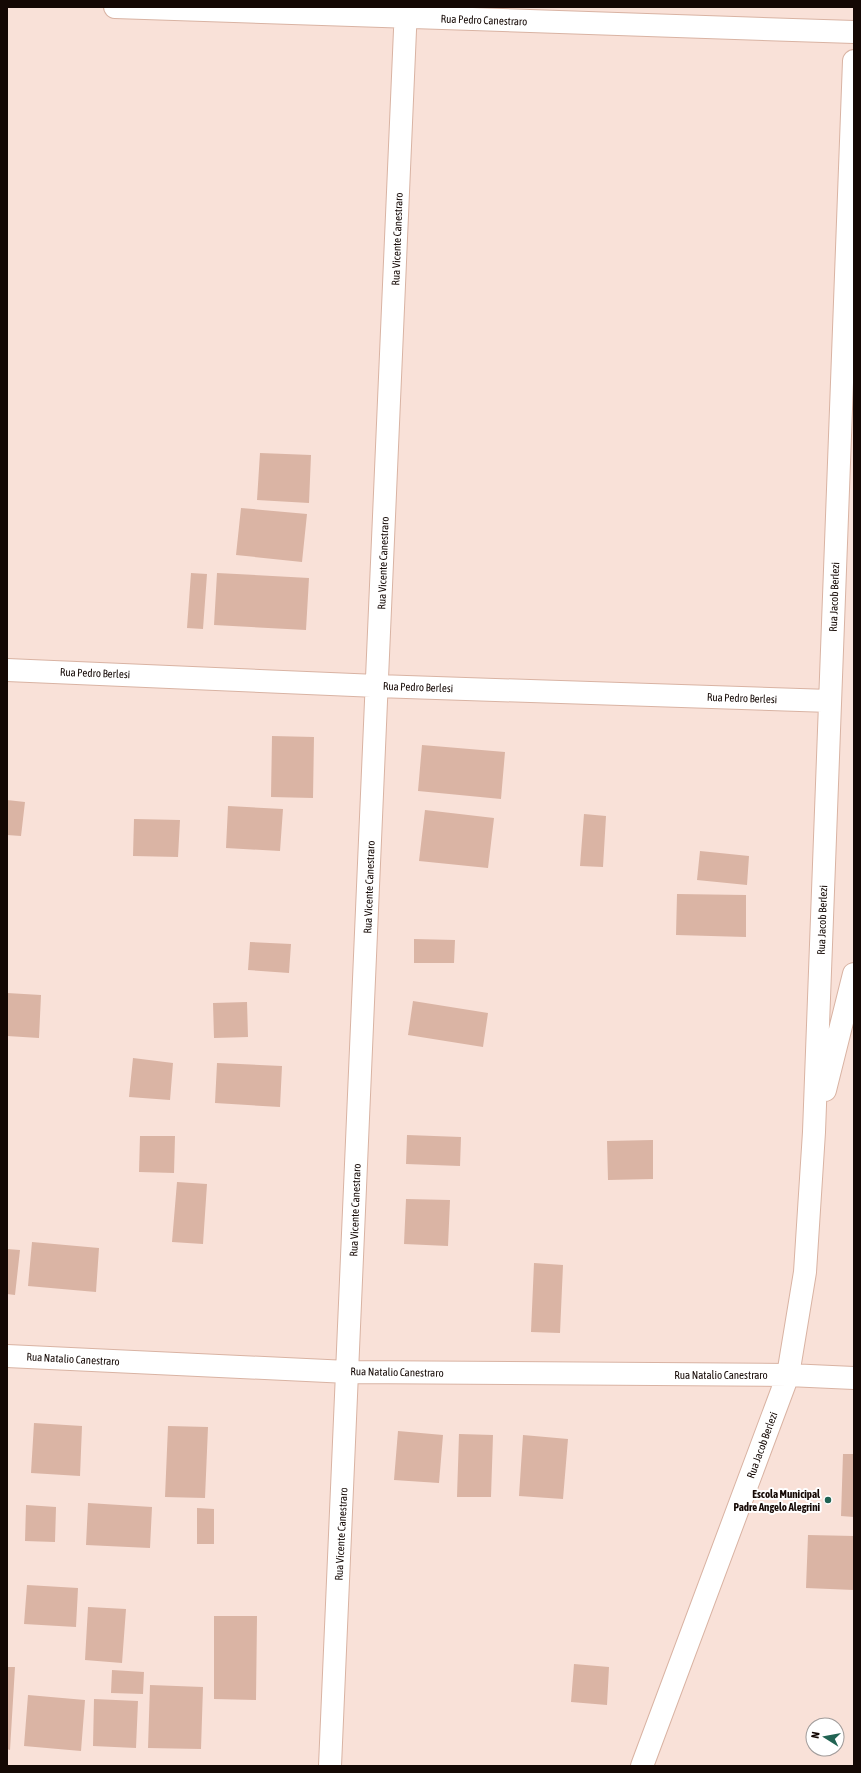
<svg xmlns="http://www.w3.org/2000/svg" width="861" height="1773" viewBox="0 0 861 1773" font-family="'Asap Condensed',sans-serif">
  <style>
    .building { fill: #dab4a4 }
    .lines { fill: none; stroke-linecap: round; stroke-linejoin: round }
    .minor-casing { stroke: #d9b3a3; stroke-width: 24 }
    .minor { stroke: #fff; stroke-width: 22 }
    .poi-dot { fill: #216353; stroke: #fff; stroke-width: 1.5 }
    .labels { text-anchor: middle; stroke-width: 4; stroke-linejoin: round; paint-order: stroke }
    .street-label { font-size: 11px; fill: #140804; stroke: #fff }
    .poi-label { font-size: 11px; font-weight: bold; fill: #140804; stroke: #fff; text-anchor: end }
  </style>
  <rect width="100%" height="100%" fill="#f9e1d8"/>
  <path class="building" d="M260,453L311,455L309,503L257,500Z
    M241,508L307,514L302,562L236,555Z
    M191,573L207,574L203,629L187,628Z
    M217,573L309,578L306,630L214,625Z
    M272,736L314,737L313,798L271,797Z
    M422,745L505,752L501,799L418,791Z
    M7,800L25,802L21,836L7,835Z
    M228,806L283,809L280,851L226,848Z
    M425,810L494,818L488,868L419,861Z
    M584,814L606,816L603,867L580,866Z
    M134,819L180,820L178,857L133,856Z
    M700,851L749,856L747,885L697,880Z
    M677,894L746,895V937L676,935Z
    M414,939L455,940L454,963H414Z
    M250,942L291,944L289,973L248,970Z
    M7,993L41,995L39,1038L7,1036Z
    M413,1001L488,1013L483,1047L408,1035Z
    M247,1002L248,1037L214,1038L213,1003Z
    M133,1058L173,1063L170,1100L129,1097Z
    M217,1063L282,1066L280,1107L215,1103Z
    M407,1135L461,1137L460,1166L406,1164Z
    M140,1136H175L174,1173L139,1172Z
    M653,1140V1179L608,1180L607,1141Z
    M177,1182L207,1184L203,1244L172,1242Z
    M406,1199L450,1200L448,1246L404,1244Z
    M32,1242L99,1248L96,1292L28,1286Z
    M7,1249L20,1250L15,1295L7,1294Z
    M534,1263L563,1265L560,1333L531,1332Z
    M34,1423L82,1426L80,1476L31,1473Z
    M168,1426L208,1427L205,1498L165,1497Z
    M398,1431L443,1435L439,1483L394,1480Z
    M459,1434L493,1435L491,1497H457Z
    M523,1435L568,1439L563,1499L519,1496Z
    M843,1454H854V1517L841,1516Z
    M88,1503L152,1507L150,1548L86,1545Z
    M26,1505L56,1507L55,1542L25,1541Z
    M197,1508L214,1509V1544H197Z
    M808,1535L854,1536V1590L806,1588Z
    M27,1585L78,1588L76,1627L24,1624Z
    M88,1607L126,1609L122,1663L85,1660Z
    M214,1616H257L256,1700L214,1699Z
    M574,1664L609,1667L607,1705L571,1702Z
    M7,1667H15L10,1750L7,1749Z
    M112,1670L144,1672L143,1694L111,1693Z
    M150,1685L203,1687L201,1749L148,1748Z
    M28,1695L85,1700L81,1751L24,1746Z
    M94,1699L138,1701L136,1748L93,1746Z"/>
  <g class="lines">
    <defs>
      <path id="minor" d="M115,7L854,32
        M7,670L377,686L830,701
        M825,1090L854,974
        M7,1356L348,1372L788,1375L854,1378
        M330,1766L406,7
        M642,1766L788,1375L805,1272L814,1132L854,61"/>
    </defs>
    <use href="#minor" class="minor-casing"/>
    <use href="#minor" class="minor"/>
  </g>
  <circle class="poi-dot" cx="828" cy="1500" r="4"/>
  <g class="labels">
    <g class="street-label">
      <text transform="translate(484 20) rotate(2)" y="4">Rua Pedro Canestraro</text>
      <text transform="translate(397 239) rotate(-88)" y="4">Rua Vicente Canestraro</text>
      <text transform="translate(383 563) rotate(-88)" y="4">Rua Vicente Canestraro</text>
      <text transform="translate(834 597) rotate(-88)" y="4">Rua Jacob Berlezi</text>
      <text transform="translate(95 673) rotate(2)" y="4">Rua Pedro Berlesi</text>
      <text transform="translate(418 687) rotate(2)" y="4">Rua Pedro Berlesi</text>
      <text transform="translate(742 698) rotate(2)" y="4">Rua Pedro Berlesi</text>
      <text transform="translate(369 887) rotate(-88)" y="4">Rua Vicente Canestraro</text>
      <text transform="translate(822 920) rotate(-88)" y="4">Rua Jacob Berlezi</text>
      <text transform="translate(355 1210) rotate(-88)" y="4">Rua Vicente Canestraro</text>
      <text transform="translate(73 1359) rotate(3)" y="4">Rua Natalio Canestraro</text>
      <text transform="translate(397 1372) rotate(1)" y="4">Rua Natalio Canestraro</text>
      <text x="721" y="1379">Rua Natalio Canestraro</text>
      <text transform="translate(762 1445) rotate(-70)" y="4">Rua Jacob Berlezi</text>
      <text transform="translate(341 1534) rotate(-87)" y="4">Rua Vicente Canestraro</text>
    </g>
    <g class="poi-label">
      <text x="820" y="1498">Escola Municipal<tspan x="820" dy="13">Padre Angelo Alegrini</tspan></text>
    </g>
  </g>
  <rect width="861" height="1773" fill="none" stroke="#140804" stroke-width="16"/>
  <g transform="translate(825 1737) rotate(281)"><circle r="19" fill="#ffffff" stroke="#a19c9b"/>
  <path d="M0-3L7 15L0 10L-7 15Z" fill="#216353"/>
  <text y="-6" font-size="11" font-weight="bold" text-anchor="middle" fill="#140804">N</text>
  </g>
</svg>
